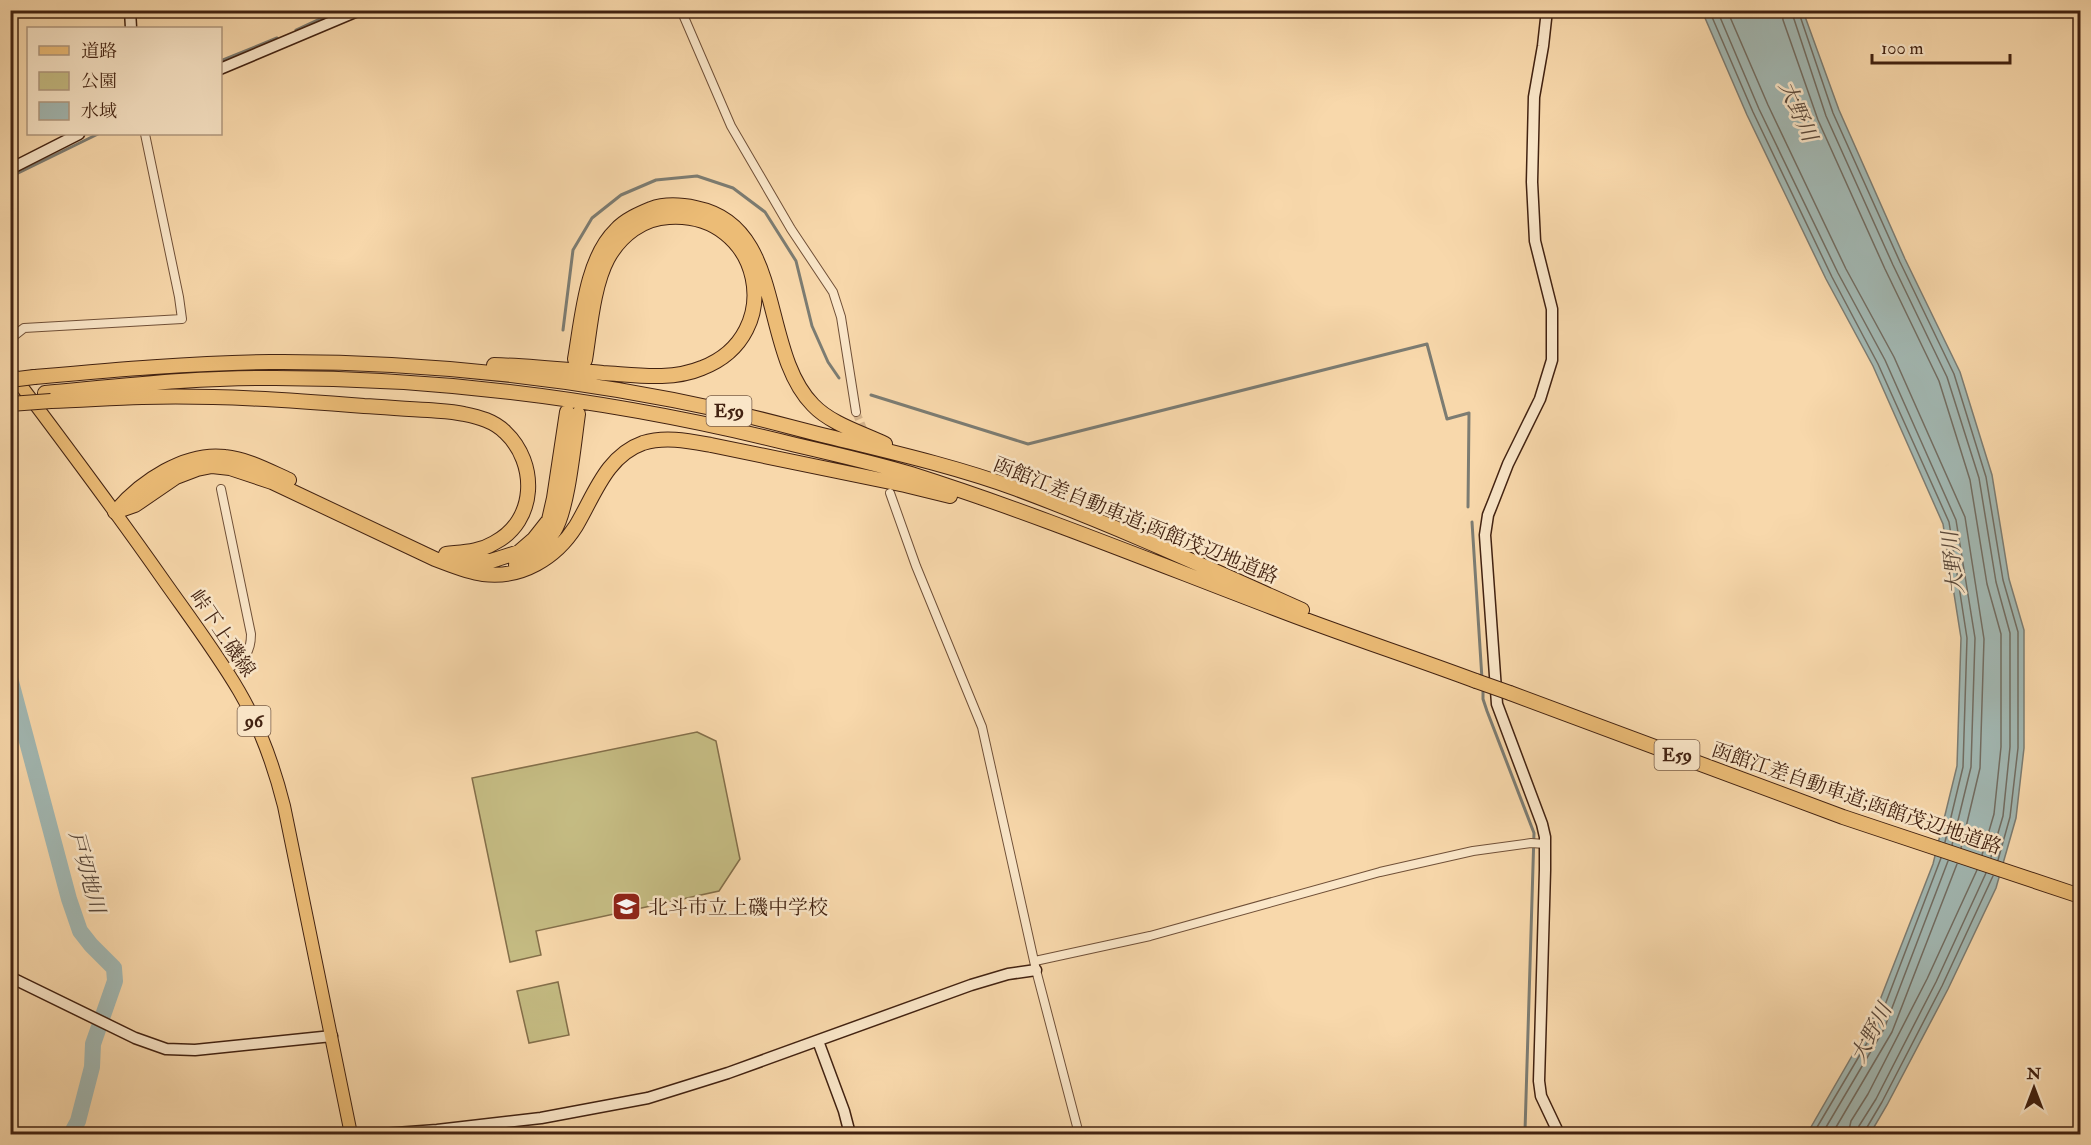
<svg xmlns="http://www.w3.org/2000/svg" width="2091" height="1145" viewBox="0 0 2091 1145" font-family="'IM FELL Double Pica','Noto Serif JP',serif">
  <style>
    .green { fill: #c5bc83; stroke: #846f4a; stroke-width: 1.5 }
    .water { fill: #a2b8b3; stroke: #7c7c72; stroke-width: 1.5 }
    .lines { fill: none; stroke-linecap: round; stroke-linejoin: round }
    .shore { stroke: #726d62; stroke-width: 1.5 }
    .stream { stroke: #7c7c72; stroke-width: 3 }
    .river { stroke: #a2b8b3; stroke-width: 16 }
    .street-tunnel { stroke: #d4b48c; stroke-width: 8; stroke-dasharray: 8 4; stroke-linecap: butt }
    .street-casing { stroke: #705038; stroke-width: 10 }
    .secondary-casing { stroke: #422211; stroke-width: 13 }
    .primary-casing { stroke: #422211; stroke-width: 14 }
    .highway-casing { stroke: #422211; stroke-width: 16 }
    .street { stroke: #fae6c8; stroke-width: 8 }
    .secondary { stroke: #fae6c8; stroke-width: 10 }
    .primary { stroke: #ecbc76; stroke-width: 12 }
    .highway { stroke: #ecbc76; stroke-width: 14 }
    .highway-bridge-casing { stroke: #422211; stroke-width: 16; stroke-linecap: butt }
    .highway-bridge { stroke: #ecbc76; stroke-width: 14 }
    .labels { text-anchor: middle; stroke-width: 5; stroke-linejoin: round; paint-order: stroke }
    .shield { fill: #fae6c8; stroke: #795d48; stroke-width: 1.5 }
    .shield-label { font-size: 18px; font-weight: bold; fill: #422211 }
    .street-label { font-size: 20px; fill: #422211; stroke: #fae6c8 }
    .poi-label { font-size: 20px; fill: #422211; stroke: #fae6c8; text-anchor: start }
    .water-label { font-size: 21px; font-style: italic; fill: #5a483a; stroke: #fae6c8 }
  </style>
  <rect width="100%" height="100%" fill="#f8d8ab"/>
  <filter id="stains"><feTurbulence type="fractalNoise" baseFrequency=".00333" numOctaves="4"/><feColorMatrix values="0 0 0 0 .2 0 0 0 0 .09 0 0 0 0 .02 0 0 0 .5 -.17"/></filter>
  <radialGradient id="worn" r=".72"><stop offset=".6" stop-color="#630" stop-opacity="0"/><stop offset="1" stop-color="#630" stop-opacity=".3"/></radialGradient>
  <path class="green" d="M697,732L716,741L740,859L719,891L536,931L541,955L510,962L472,778Z
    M558,982L569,1035L529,1043L517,991Z"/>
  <path class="water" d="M1702,11H1803L1839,110L1905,259L1960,372L1992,475L2009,579L2024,630V748L2016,818L1996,888L1948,989L1887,1105L1870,1134H1807L1871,1023L1933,864L1957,766L1961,638L1943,524L1873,366L1826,279L1747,115Z"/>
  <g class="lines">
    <path class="shore" d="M1709,10L1753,112L1832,277L1878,364L1949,522L1967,638L1963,767L1945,842
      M1717,10L1759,109L1838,273L1885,360L1956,520L1975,638L1971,767L1952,845
      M1727,10L1768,105L1846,269L1894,357L1965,517L1984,639L1980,768L1961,848
      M1782,10L1783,20L1818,120L1885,269L1939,381L1970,480L1987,584L2001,634V747L1994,814L1982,855
      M1791,10L1826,116L1893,265L1947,377L1979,478L1996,582L2010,633V747L2003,816L1991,857
      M1798,10L1833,113L1900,262L1954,374L1986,477L2003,580L2018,632V748L2010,817L1998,860
      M1813,1134L1877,1026L1941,858
      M1822,1134L1884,1029L1948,861
      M1832,1134L1892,1032L1957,864
      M1848,1134L1851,1121L1868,1094L1927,979L1977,870
      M1857,1134L1859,1126L1876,1099L1936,982L1986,873
      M1865,1134L1866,1129L1882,1102L1942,986L1993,876"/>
    <path class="stream" d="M296,30L339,10
      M223,60L277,38
      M10,177L98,134
      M563,330L573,250L592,218L621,195L656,180L697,176L733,188L765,212L796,261L812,326L828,362L839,378
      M871,395L1028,444L1427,344L1447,419L1469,413L1468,507
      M1472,522L1482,679
      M1483,689V699L1487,711L1534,833L1525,1131L1549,1134
      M1573,1134H1581"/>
    <path class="river" d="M10,678L69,899L80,931L91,945L114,968L115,981L93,1044L92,1067L78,1121L71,1134"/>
    <path class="street-tunnel" d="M856,412L866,436"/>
    <defs>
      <path id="street" d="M681,10L731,126L791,229L833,292L841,317L856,412
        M10,339L24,328L182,319L179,297L145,134
        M221,489L251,634C251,656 242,659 226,670
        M890,493L916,566L982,727L1036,970L1079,1134
        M1035,961L1150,936L1380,872L1473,851L1531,843L1545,844"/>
      <path id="secondary" d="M130,10L131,28
        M1547,10L1543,46L1534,97L1532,182L1535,241L1552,309V360L1540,399L1508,464L1494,500L1488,515L1485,535L1497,704L1542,824L1545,837V870L1539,1081L1541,1096L1559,1134
        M220,69L360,10
        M10,169L79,134
        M10,977L135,1038L166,1049L195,1050L332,1036
        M818,1041L844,1111L850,1134
        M382,1134L437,1130L541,1118L648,1098L728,1073L971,985L1008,974L1036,970"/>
      <path id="primary" d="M10,371C62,440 113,508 162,578C188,615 216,652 239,691C260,727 274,766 284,806L351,1134"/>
      <path id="highway" d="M575,359C582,319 586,259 616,230C625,220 639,214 651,209C664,204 682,205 696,208C786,226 759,350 813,405C831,424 862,433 885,444
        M494,365C530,366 567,370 603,373C636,375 671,381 702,368C788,335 762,211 669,217C643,218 621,235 608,258C593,286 590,329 585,360
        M34,377C113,370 191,363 270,362C423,361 577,378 726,411C758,418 790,427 822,435C887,451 954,466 1017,489C1114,525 1208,568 1302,610
        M45,393C122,386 198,377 275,378C452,378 625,402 796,445C835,454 874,463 911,474C1034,513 1153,562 1274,608C1341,634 1409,656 1476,681
        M51,401C81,400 111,398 142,397C216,395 290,400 364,406C385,407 406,409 428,410C439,411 452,411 464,414C479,417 494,421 505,432C538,463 537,521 494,543C479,552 463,552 446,554
        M117,510C141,482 185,452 225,457C247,459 269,471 289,480
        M115,512L135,505L176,477L197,469L212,466L230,468L272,482L435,559C451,565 467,572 483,574C521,579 556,558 576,526C594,496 606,456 643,443C665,436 689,441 711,445L905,485L950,496
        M457,557L468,560L491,561L519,552L534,539L549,520L554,498L567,412
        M516,565C531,556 545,546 554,531C568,510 574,441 578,414
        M1510,693L1843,817L2080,896"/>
    </defs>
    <use href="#street" class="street-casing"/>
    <use href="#secondary" class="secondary-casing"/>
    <use href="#primary" class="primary-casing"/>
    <use href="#highway" class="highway-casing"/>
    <use href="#street" class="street"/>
    <use href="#secondary" class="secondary"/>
    <use href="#primary" class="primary"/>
    <use href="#highway" class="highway"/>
    <defs>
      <path id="highway-bridge" d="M10,380L34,377
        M10,404L51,401
        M1476,681L1510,693"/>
    </defs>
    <use href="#highway-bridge" class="highway-bridge-casing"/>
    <use href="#highway-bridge" class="highway-bridge"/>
  </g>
  <defs>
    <symbol id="school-square" viewBox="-11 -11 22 22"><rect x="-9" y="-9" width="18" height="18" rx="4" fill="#8f2418" stroke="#fae6c8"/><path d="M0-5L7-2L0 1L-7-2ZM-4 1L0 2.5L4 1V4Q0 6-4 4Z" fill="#fff"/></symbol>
  </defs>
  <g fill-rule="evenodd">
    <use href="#school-square" x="610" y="890" width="33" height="33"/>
  </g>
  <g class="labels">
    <g class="shield">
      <rect x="706.5" y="396" width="45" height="30" rx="4.5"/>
      <rect x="237.5" y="706" width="33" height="30" rx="4.5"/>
      <rect x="1654.5" y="740" width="45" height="30" rx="4.5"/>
    </g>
    <g class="shield-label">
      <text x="729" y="417">E59</text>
      <text x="254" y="727">96</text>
      <text x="1677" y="761">E59</text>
    </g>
    <g class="street-label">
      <text transform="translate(1136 520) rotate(22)" y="7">函館江差自動車道;函館茂辺地道路</text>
      <text transform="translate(223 633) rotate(56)" y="7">峠下上磯線</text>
      <text transform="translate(1857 798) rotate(19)" y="7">函館江差自動車道;函館茂辺地道路</text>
    </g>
    <g class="poi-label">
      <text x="648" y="914">北斗市立上磯中学校</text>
    </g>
    <g class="water-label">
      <text transform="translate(1798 111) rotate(66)" y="7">大野川</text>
      <text transform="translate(1953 563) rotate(-96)" y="7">大野川</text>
      <text transform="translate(87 872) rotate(75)" y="7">戸切地川</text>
      <text transform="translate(1871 1033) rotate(-62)" y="7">大野川</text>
    </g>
  </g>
  <rect width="2091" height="1145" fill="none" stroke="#f8d8ab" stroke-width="36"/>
  <rect x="12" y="12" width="2067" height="1121" fill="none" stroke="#422211" stroke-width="3"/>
  <rect x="18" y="18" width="2055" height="1109" fill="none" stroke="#422211" stroke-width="1.5"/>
  <rect x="27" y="27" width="195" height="108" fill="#fae6c8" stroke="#b0987f" stroke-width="1.5"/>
  <rect x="39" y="46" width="30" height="9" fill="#ecbc76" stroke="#b0987f" stroke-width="1.5"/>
  <text x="81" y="57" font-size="18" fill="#422211">道路</text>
  <rect x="39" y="72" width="30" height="18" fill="#c5bc83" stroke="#b0987f" stroke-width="1.5"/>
  <text x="81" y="87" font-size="18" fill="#422211">公園</text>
  <rect x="39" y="102" width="30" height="18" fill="#a2b8b3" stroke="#b0987f" stroke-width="1.5"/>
  <text x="81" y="117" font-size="18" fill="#422211">水域</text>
  <g transform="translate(2034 1088)" stroke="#fae6c8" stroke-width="4.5" paint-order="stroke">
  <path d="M0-4.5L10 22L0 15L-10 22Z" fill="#422211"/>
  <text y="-9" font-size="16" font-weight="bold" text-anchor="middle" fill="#422211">N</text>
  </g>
  <path d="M1872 54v9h138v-9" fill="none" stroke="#422211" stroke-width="3"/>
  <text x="1881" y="54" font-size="18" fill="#422211" stroke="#fae6c8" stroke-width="4.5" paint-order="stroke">100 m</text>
  <rect width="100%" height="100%" filter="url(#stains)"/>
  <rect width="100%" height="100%" fill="url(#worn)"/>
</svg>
